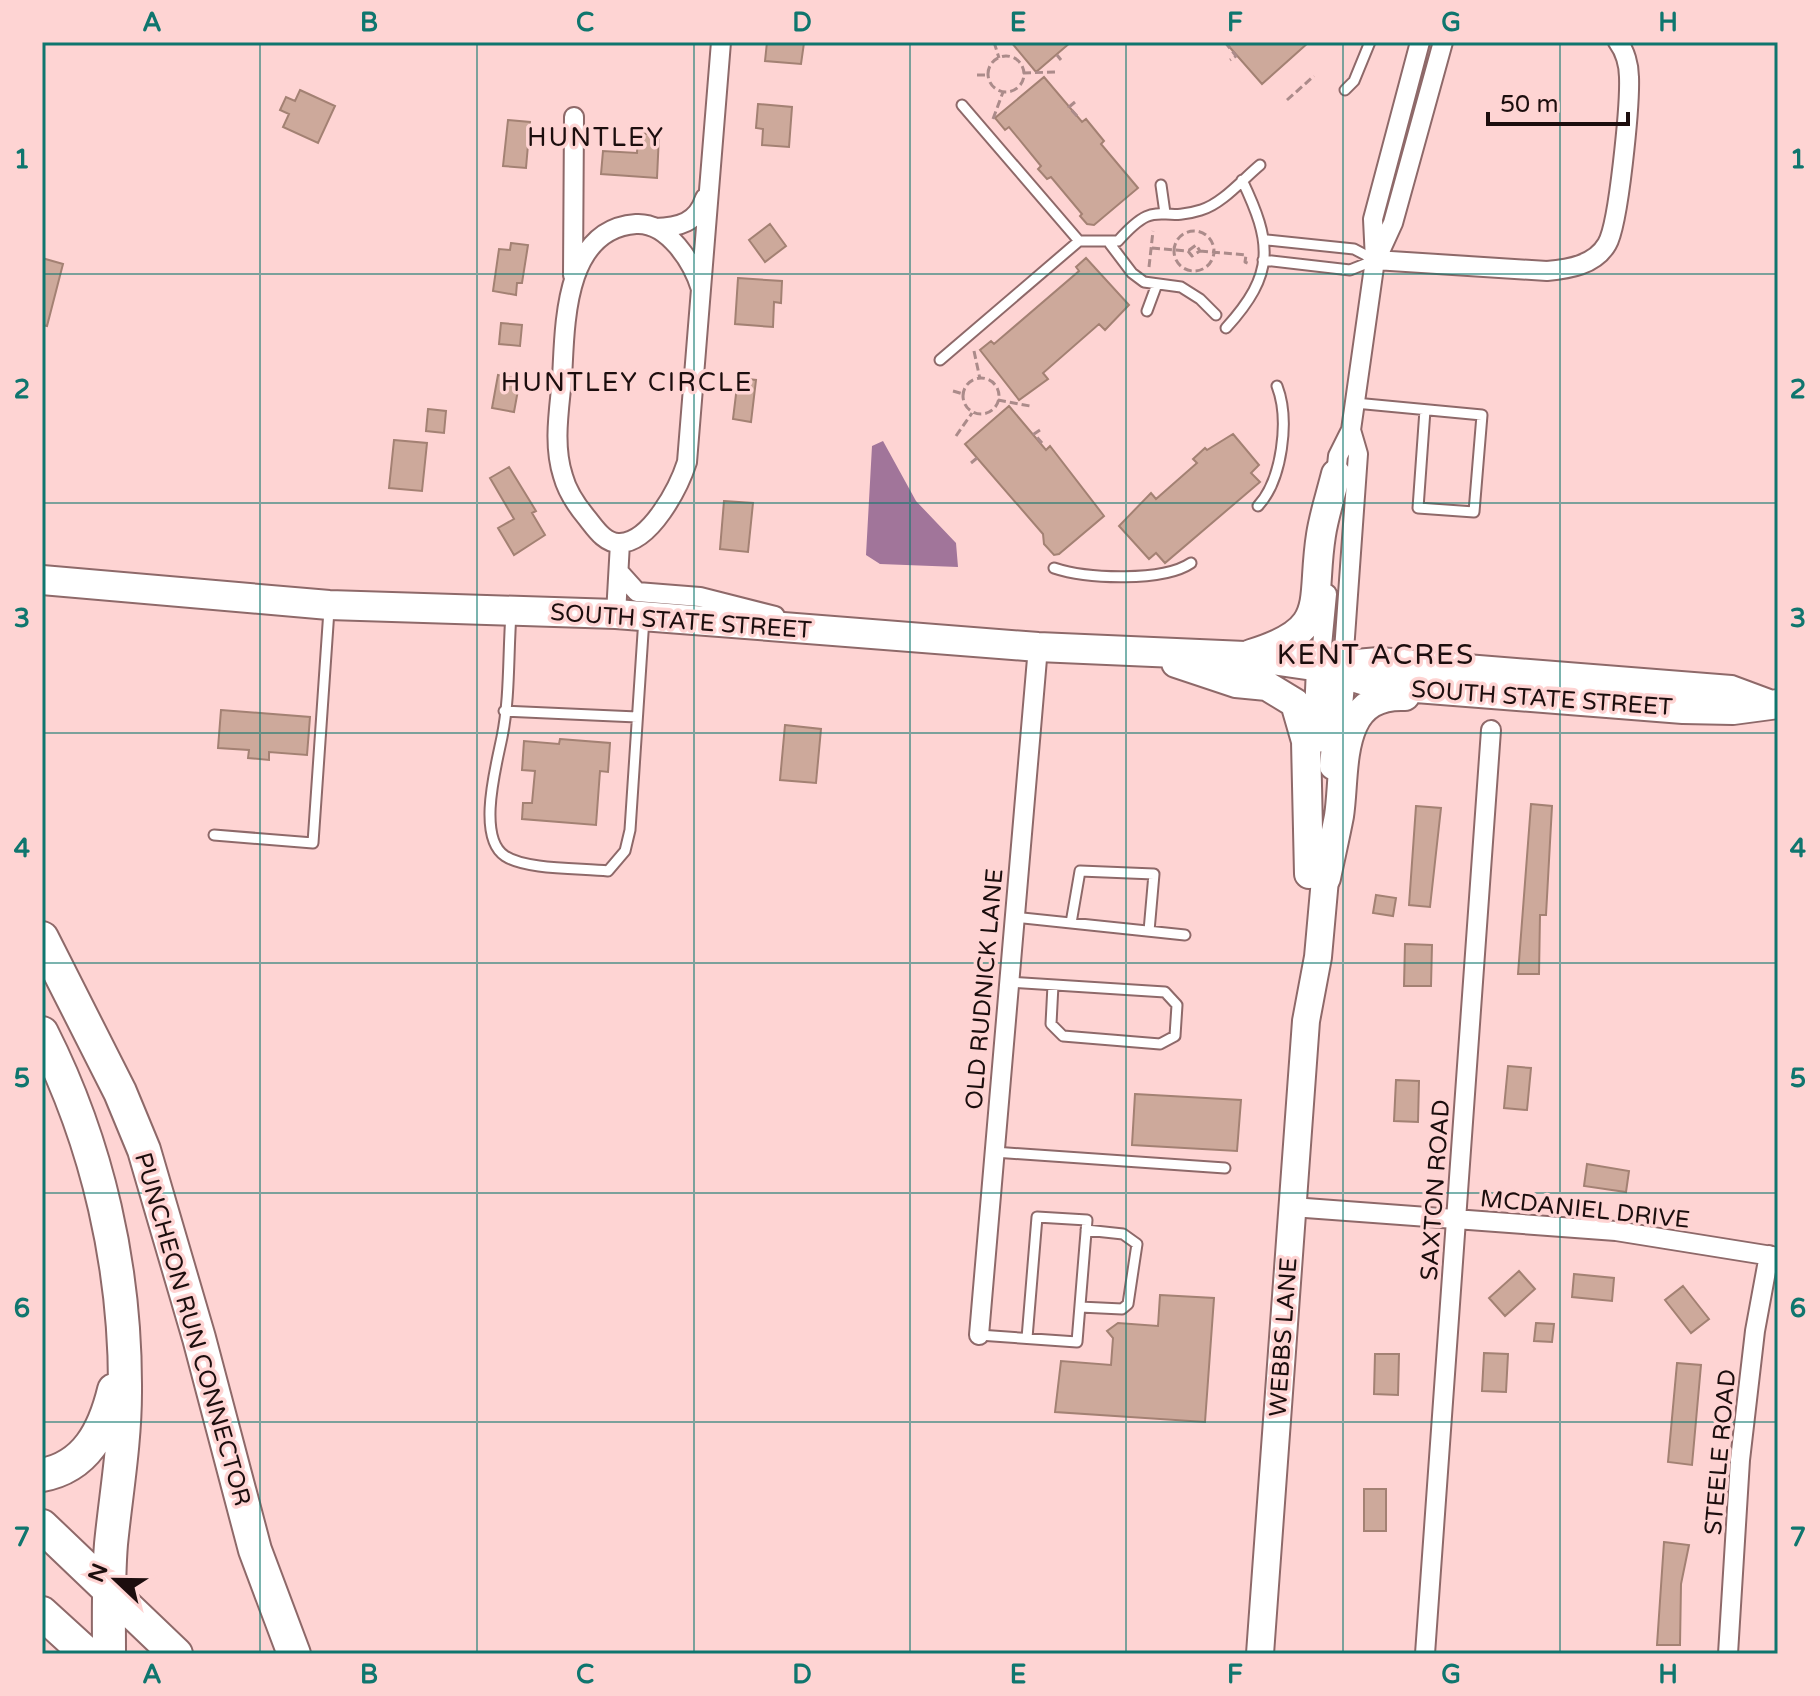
<svg xmlns="http://www.w3.org/2000/svg" width="1820" height="1696" viewBox="0 0 1820 1696" font-family="'Varela Round',sans-serif">
  <style>
    .water { fill: #a1759a }
    .building { fill: #cda99b; stroke: #a38173; stroke-width: 2 }
    .lines { fill: none; stroke-linecap: round; stroke-linejoin: round }
    .lane-casing { stroke: #8e6969; stroke-width: 13 }
    .street-casing { stroke: #8e6969; stroke-width: 22 }
    .secondary-casing { stroke: #8e6969; stroke-width: 30 }
    .primary-casing { stroke: #8e6969; stroke-width: 32 }
    .highway-casing { stroke: #8e6969; stroke-width: 36 }
    .path { stroke: #ab8b8a; stroke-width: 3; stroke-dasharray: 8 4; stroke-linecap: butt }
    .lane { stroke: #fff; stroke-width: 9 }
    .street { stroke: #fff; stroke-width: 18 }
    .secondary { stroke: #fff; stroke-width: 26 }
    .primary { stroke: #fff; stroke-width: 28 }
    .highway { stroke: #fff; stroke-width: 32 }
    .grid { fill: none; stroke: #0f766e; stroke-width: 2; stroke-opacity: 0.55 }
    .labels { text-anchor: middle; stroke-width: 7; stroke-linejoin: round; paint-order: stroke }
    .street-label { font-size: 24px; fill: #1c0e0e; stroke: #fed4d3 }
    .neighbourhood-label { font-size: 26px; letter-spacing: 2px; fill: #1c0e0e; stroke: #fed4d3 }
    .quarter-label { font-size: 28px; letter-spacing: 2px; fill: #1c0e0e; stroke: #fed4d3 }
    .neatline { fill: none; stroke: #0f766e; stroke-width: 3 }
    .grid-label { font-size: 26px; text-anchor: middle; font-weight: bold; fill: #0f766e }
  </style>
  <rect width="100%" height="100%" fill="#fed4d3"/>
  <path class="water" d="M883,441L916,501L956,543L958,567L880,564L866,555L872,446Z"/>
  <path class="building" d="M767,42L804,43L801,64L765,61Z
    M1011,42H1071L1036,72Z
    M1225,42H1309L1262,84Z
    M1044,77L1082,122L1086,119L1104,141L1101,144L1138,188L1094,225L1087,224L1080,216L1082,214L1051,177L1047,179L1038,169L1041,166L1009,127L1005,130L995,118Z
    M300,90L335,106L318,143L283,127L289,114L280,110L286,97L295,101Z
    M758,104L792,107L789,147L762,145L763,129L756,128Z
    M508,120L530,122L526,168L503,166Z
    M638,133L659,135L657,178L601,174L603,151L637,153Z
    M770,224L786,246L765,262L749,240Z
    M511,243L528,245L522,283H517L516,295L493,291L499,249L510,250Z
    M42,258L63,264L47,326L42,325Z
    M1086,258L1129,305L1105,330L1099,324L1043,373L1048,379L1019,400L980,350L991,341L994,344L1079,271L1076,267Z
    M738,278L782,281L781,303L774,302L773,327L735,324Z
    M501,323L522,325L520,346L499,344Z
    M498,375L520,379L514,412L492,408Z
    M738,378L756,380L751,422L733,419Z
    M1009,406L1046,450L1050,446L1104,516L1059,554L1054,555L1044,544L1043,534L965,444Z
    M428,409L446,411L444,433L426,431Z
    M1233,434L1259,465L1251,473L1260,482L1165,563L1156,553L1149,559L1119,526L1151,493L1156,499L1197,463L1193,459L1205,448L1207,450Z
    M394,440L427,443L422,491L389,488Z
    M509,467L536,511L532,513L545,535L514,555L498,528L514,519L490,478Z
    M724,501L753,503L748,552L720,549Z
    M221,710L310,717L307,755L269,752V760L248,758L249,750L218,748Z
    M785,725L821,729L816,783L780,780Z
    M560,739L610,743L608,772L600,771L596,825L522,819L523,803H532L535,771L522,770L524,741L559,744Z
    M1531,804L1552,806L1546,915H1540L1539,974H1518Z
    M1416,806L1441,808L1430,907L1409,905Z
    M1376,895L1396,898L1393,916L1373,913Z
    M1405,944L1432,945L1431,986H1404Z
    M1508,1066L1531,1068L1527,1110L1504,1108Z
    M1396,1080L1419,1081L1418,1122L1394,1121Z
    M1135,1094L1241,1100L1237,1151L1132,1145Z
    M1587,1164L1629,1171L1626,1192L1584,1186Z
    M1519,1271L1535,1289L1505,1316L1489,1298Z
    M1574,1274L1614,1278L1612,1301L1572,1297Z
    M1683,1286L1709,1319L1691,1333L1665,1300Z
    M1160,1295L1214,1298L1205,1422L1055,1412L1061,1361L1111,1365L1113,1338L1107,1331L1118,1323L1158,1326Z
    M1536,1323L1554,1324L1552,1342L1534,1341Z
    M1484,1353L1508,1354L1506,1392L1482,1391Z
    M1375,1354H1399L1398,1395L1374,1394Z
    M1677,1363L1701,1365L1692,1465L1668,1462Z
    M1364,1489H1386V1531H1364Z
    M1664,1542L1689,1545L1681,1584L1680,1645H1657Z"/>
  <g class="lines">
    <defs>
      <path id="lane" d="M1345,90L1354,81L1370,42
        M962,105L1079,241H1118C1158,196 1157,224 1201,210C1222,204 1243,179 1260,165
        M1161,185L1165,213
        M1267,240L1354,249L1375,260
        M1110,244L1132,273L1144,282L1181,287L1200,299L1216,315
        M1263,260L1350,270L1375,260
        M1147,311L1157,284
        M1226,328C1276,273 1272,243 1242,180
        M940,360L1079,241
        M1355,403L1482,415L1474,512L1418,508L1425,410
        M1258,506C1282,480 1290,420 1277,386
        M1054,568C1087,579 1163,582 1191,563
        M511,614C508,654 510,698 502,737C497,763 476,837 505,856C526,870 581,868 608,871L625,851L630,830L644,618
        M504,711L637,717
        M214,835L313,843L329,610
        M1014,917L1185,935
        M1071,923L1080,871L1154,874L1149,931
        M1009,982L1165,992L1177,1005L1175,1036L1160,1044L1063,1036L1051,1024L1053,985
        M994,1152L1225,1168
        M1080,1307L1122,1309L1128,1304L1137,1244L1123,1234L1086,1230
        M979,1335L1077,1342L1087,1220L1037,1217L1027,1338"/>
      <path id="street" d="M655,228C679,227 697,223 705,198
        M1377,258L1393,223L1443,42
        M1375,260L1547,271C1569,269 1595,265 1607,244C1619,224 1630,104 1629,77C1629,65 1625,51 1618,42
        M573,275L574,117
        M701,289C693,263 668,222 636,224C563,229 565,327 562,379C559,411 553,445 563,476C567,491 577,506 587,518C595,528 605,544 620,543C651,542 679,487 687,462L721,42
        M1335,485L1338,456L1351,430L1375,260L1373,219L1420,42
        M619,572L637,592L700,597L775,616
        M616,614L620,543
        M1343,665L1358,454L1351,430
        M1320,667L1327,594
        M1292,1207L1616,1231L1778,1257
        M979,1335L1038,647
        M1425,1654L1491,730
        M1728,1654L1740,1460L1755,1331L1769,1255"/>
      <path id="secondary" d="M1317,739L1320,667
        M1333,766L1343,665
        M1260,1654L1306,1021L1318,957L1327,857"/>
      <path id="primary" d="M42,580L329,605L616,614L1038,647L1245,656L1320,667L1378,685L1683,709L1733,710L1778,704
        M1251,654C1332,629 1310,604 1321,535C1324,515 1331,494 1336,474
        M1176,663L1236,683L1267,686L1295,703L1306,741L1309,874
        M1333,666L1379,662L1731,690L1766,703
        M1326,878C1330,858 1335,837 1339,816C1346,770 1335,693 1405,696"/>
      <path id="highway" d="M42,938L120,1092L144,1150L199,1338L255,1550L294,1654
        M42,1033C98,1144 126,1268 125,1392C125,1443 116,1494 111,1544C108,1581 109,1617 109,1654
        M42,1475C86,1467 104,1431 114,1390
        M42,1526L176,1654
        M42,1613L87,1654"/>
    </defs>
    <use href="#lane" class="lane-casing"/>
    <use href="#street" class="street-casing"/>
    <use href="#secondary" class="secondary-casing"/>
    <use href="#primary" class="primary-casing"/>
    <use href="#highway" class="highway-casing"/>
    <path class="path" d="M994,42L999,58
      M1225,42L1236,56L1230,60
      M1057,55L1061,60
      M988 74a18 18 0 1 1 36 0a18 18 0 1 1-36 0Z
      M1023,73L1055,72
      M977,75H988
      M1287,100L1314,76
      M1075,102L1069,107L1077,116
      M993,119L1003,92
      M1174 251a20 20 0 1 1 40 0a20 20 0 1 1-40 0Z
      M1152,248L1188,251L1192,256L1200,251L1196,245L1188,251
      M1200,251L1246,255L1245,262L1250,264
      M1149,267L1153,231
      M974,351L980,379
      M963 396a18 18 0 1 1 36 0a18 18 0 1 1-36 0Z
      M953,391L963,394
      M998,400L1030,406
      M1040,430L1034,434L1042,443
      M956,436L972,413
      M971,463L977,458"/>
    <use href="#lane" class="lane"/>
    <use href="#street" class="street"/>
    <use href="#secondary" class="secondary"/>
    <use href="#primary" class="primary"/>
    <use href="#highway" class="highway"/>
  </g>
  <path class="grid" d="M260,42V1654M477,42V1654M694,42V1654M910,42V1654M1126,42V1654M1343,42V1654M1560,42V1654M42,274H1778M42,503H1778M42,733H1778M42,963H1778M42,1193H1778M42,1422H1778"/>
  <g class="labels">
    <g class="street-label">
      <text transform="translate(681 621) rotate(4)" y="8">SOUTH STATE STREET</text>
      <text transform="translate(1542 698) rotate(4)" y="8">SOUTH STATE STREET</text>
      <text transform="translate(984 989) rotate(-85)" y="8">OLD RUDNICK LANE</text>
      <text transform="translate(1435 1190) rotate(-86)" y="8">SAXTON ROAD</text>
      <text transform="translate(1585 1209) rotate(6)" y="8">MCDANIEL DRIVE</text>
      <text transform="translate(193 1329) rotate(74)" y="8">PUNCHEON RUN CONNECTOR</text>
      <text transform="translate(1283 1337) rotate(-86)" y="8">WEBBS LANE</text>
      <text transform="translate(1720 1452) rotate(-85)" y="8">STEELE ROAD</text>
    </g>
    <g class="neighbourhood-label">
      <text x="596" y="146">HUNTLEY</text>
      <text x="627" y="391">HUNTLEY CIRCLE</text>
    </g>
    <g class="quarter-label">
      <text x="1376" y="664">KENT ACRES</text>
    </g>
  </g>
  <rect width="1820" height="1696" fill="none" stroke="#fed4d3" stroke-width="88"/>
  <g transform="translate(116 1580) rotate(292)" stroke="#fed4d3" stroke-width="6" paint-order="stroke">
  <path d="M0-6L14 30L0 20L-14 30Z" fill="#1c0e0e"/>
  <text y="-12" font-size="22" font-weight="bold" text-anchor="middle" fill="#1c0e0e">N</text>
  </g>
  <path d="M1488 112v12h140v-12" fill="none" stroke="#1c0e0e" stroke-width="4"/>
  <text x="1500" y="112" font-size="24" fill="#1c0e0e" stroke="#fed4d3" stroke-width="6" paint-order="stroke">50 m</text>
  <rect x="44" y="44" width="1732" height="1608" class="neatline"/>
  <g class="grid-label">
    <text x="152" y="31">A</text>
    <text x="369" y="31">B</text>
    <text x="585" y="31">C</text>
    <text x="802" y="31">D</text>
    <text x="1018" y="31">E</text>
    <text x="1235" y="31">F</text>
    <text x="1451" y="31">G</text>
    <text x="1668" y="31">H</text>
    <text x="22" y="168">1</text>
    <text x="1798" y="168">1</text>
    <text x="22" y="398">2</text>
    <text x="1798" y="398">2</text>
    <text x="22" y="627">3</text>
    <text x="1798" y="627">3</text>
    <text x="22" y="857">4</text>
    <text x="1798" y="857">4</text>
    <text x="22" y="1087">5</text>
    <text x="1798" y="1087">5</text>
    <text x="22" y="1317">6</text>
    <text x="1798" y="1317">6</text>
    <text x="22" y="1546">7</text>
    <text x="1798" y="1546">7</text>
    <text x="152" y="1683">A</text>
    <text x="369" y="1683">B</text>
    <text x="585" y="1683">C</text>
    <text x="802" y="1683">D</text>
    <text x="1018" y="1683">E</text>
    <text x="1235" y="1683">F</text>
    <text x="1451" y="1683">G</text>
    <text x="1668" y="1683">H</text>
  </g>
</svg>
